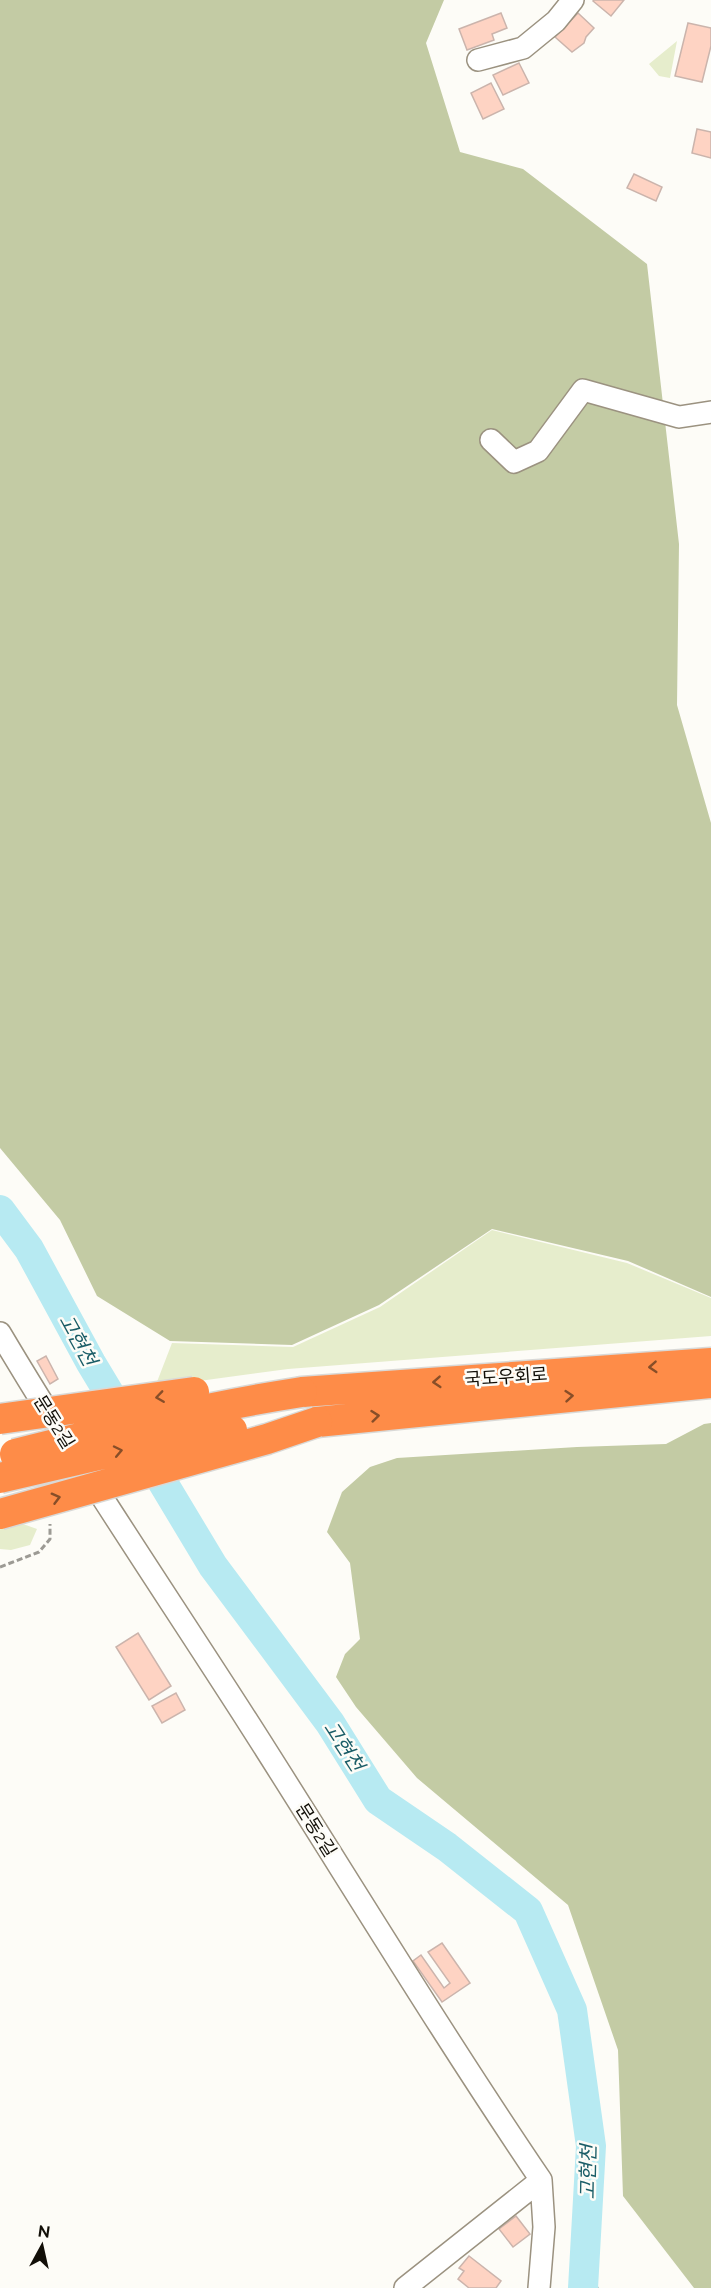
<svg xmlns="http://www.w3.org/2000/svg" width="711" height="2288" viewBox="0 0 711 2288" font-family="Raleway,'Noto Sans KR',sans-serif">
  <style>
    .green { fill: #e6edcc }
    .forest { fill: #c3cba4 }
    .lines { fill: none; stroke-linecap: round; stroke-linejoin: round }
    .stream { stroke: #86a8ac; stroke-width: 5 }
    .river { stroke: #b7eaf2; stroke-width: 30 }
    .building { fill: #fed3c3; stroke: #cbb4ac; stroke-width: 1.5 }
    .minor-casing { stroke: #9b9280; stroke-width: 24 }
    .highway-casing { stroke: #d9d9d7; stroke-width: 33 }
    .path { stroke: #9c9a94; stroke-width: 3; stroke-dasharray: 6 3; stroke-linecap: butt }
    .minor { stroke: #fff; stroke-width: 21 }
    .highway { stroke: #fe8c48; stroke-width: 30 }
    .highway-bridge-casing { stroke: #d9d9d7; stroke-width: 33; stroke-linecap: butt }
    .highway-bridge { stroke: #fe8c48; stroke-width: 30 }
    .oneway { stroke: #884e28 }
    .labels { text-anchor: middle; stroke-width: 5; stroke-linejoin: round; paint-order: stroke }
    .street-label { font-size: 18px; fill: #120f08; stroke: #fdfcf7 }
    .water-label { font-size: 20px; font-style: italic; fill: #1a5d67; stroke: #fdfcf7 }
  </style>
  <rect width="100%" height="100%" fill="#fdfcf7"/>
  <path class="green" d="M677,41L670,78L659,76L649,64Z
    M492,1230L627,1263L711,1298V1336L288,1369L155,1387L172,1343L293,1347L380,1307Z
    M12,1520L37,1529L30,1545L11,1550L0,1549V1521Z"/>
  <path class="forest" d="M0,0H444L426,43L460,152L523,169L647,264L679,544L677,705L711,823V1297L628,1261L492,1229L379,1305L292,1345L170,1341L97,1296L60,1220L0,1148Z
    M711,1423V2288H694L623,2196L618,2050L568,1905L417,1778L356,1707L336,1677L345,1654L360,1639L350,1563L327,1532L342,1492L370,1467L397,1458L577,1447L666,1444L704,1424Z"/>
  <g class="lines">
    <path class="stream" d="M585,2267L596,2288"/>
    <path class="river" d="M0,1210L29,1249L91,1363L213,1566L330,1723L378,1800L447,1847L528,1911L572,2010L591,2146L583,2288"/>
  </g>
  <path class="building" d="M594,0H624L611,16L593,1Z
    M501,13L507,28L492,34L494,40L467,50L459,29Z
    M578,13L594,28L586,37L584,43L572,52L555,37Z
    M688,23L711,28V46L702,82L675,76Z
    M519,63L529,83L503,95L493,75Z
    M491,83L504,109L483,119L471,93Z
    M697,129L711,132V158L692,153Z
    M634,174L662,187L656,201L627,188Z
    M46,1356L58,1379L50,1384L37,1361Z
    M138,1633L171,1686L149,1700L116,1647Z
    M176,1693L185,1710L162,1723L152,1706Z
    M442,1943L470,1983L442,2002L413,1961L421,1955L444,1988L450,1983L428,1952Z
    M516,2216L530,2234L513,2247L499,2229Z
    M469,2256L501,2281L496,2288H469L458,2279L464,2271L459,2268Z"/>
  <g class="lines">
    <defs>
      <path id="minor" d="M478,60L523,48L556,21L573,0
        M491,440L514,462L538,451L583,390L679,417L711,412
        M0,1333C79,1466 166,1594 250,1725C347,1877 440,2031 541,2180L405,2288
        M539,2288L544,2227L541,2180"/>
      <path id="highway" d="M302,1392L711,1363
        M317,1422L711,1383"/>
    </defs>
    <use href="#minor" class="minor-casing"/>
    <use href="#highway" class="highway-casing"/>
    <path class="path" d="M0,1567L39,1552L50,1539V1524"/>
    <use href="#minor" class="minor"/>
    <use href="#highway" class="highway"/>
    <defs>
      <path id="highway-bridge" d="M0,1419L194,1392
        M15,1454C110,1430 205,1407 302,1392
        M0,1478L125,1449L232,1430
        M0,1514L267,1439L317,1422"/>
    </defs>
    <use href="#highway-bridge" class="highway-bridge-casing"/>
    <use href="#highway-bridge" class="highway-bridge"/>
  </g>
  <defs><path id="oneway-chevron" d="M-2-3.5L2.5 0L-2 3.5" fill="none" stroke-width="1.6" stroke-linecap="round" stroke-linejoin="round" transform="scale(1.5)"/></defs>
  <g class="oneway">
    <use href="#oneway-chevron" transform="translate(653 1367) rotate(176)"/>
    <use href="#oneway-chevron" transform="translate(437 1382) rotate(176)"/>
    <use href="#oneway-chevron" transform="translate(569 1396) rotate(-5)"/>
    <use href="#oneway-chevron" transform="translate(160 1397) rotate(172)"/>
    <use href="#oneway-chevron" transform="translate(375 1416) rotate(-6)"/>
    <use href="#oneway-chevron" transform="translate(118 1451) rotate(-12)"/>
    <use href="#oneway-chevron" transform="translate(56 1498) rotate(-15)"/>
  </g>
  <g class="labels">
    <g class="street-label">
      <text transform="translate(506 1377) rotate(-4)" y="6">국도우회로</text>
      <text transform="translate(54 1422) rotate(58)" y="6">문동2길</text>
      <text transform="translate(316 1830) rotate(58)" y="6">문동2길</text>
    </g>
    <g class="water-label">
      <text transform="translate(78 1340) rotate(61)" y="7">고현천</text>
      <text transform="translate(344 1746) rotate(57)" y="7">고현천</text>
      <text transform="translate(588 2172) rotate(-89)" y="7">고현천</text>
    </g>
  </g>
  <g transform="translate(42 2246) rotate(8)" stroke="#fdfcf7" stroke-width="4.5" paint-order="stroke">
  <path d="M0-4.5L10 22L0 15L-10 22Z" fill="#120f08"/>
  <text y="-9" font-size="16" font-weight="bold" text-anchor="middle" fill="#120f08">N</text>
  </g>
</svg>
